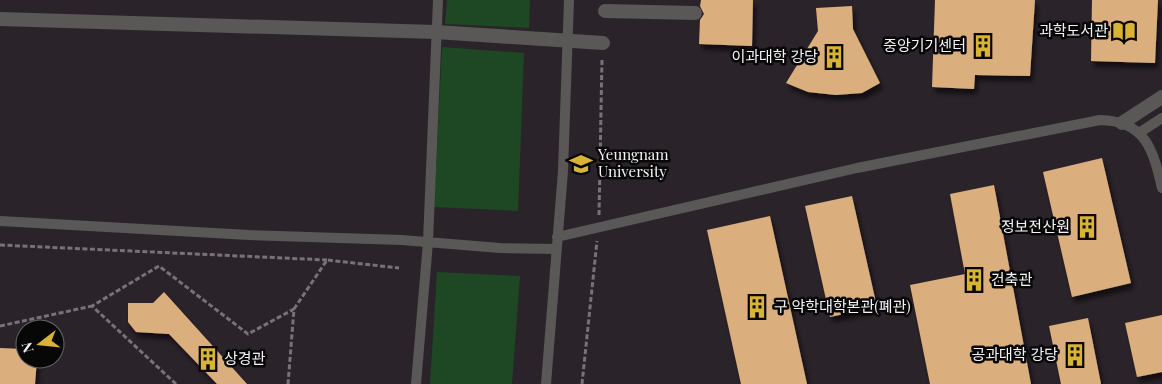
<svg xmlns="http://www.w3.org/2000/svg" width="1162" height="384" viewBox="0 0 1162 384" font-family="'Playfair Display','Noto Sans KR',serif">
  <style>
    .built { fill: #2b232a; fill-rule: evenodd }
    .green { fill: #1d4823 }
    .building { fill: #dbae7d; filter: url(#shadow) }
    .lines { fill: none; stroke-linecap: round; stroke-linejoin: round }
    .path { stroke: #757375; stroke-width: 3; stroke-dasharray: 5 2.5; stroke-linecap: butt }
    .service { stroke: #595856; stroke-width: 10 }
    .pedestrian { stroke: #595856; stroke-width: 14 }
    .labels { text-anchor: middle; stroke-width: 5; stroke-linejoin: round; paint-order: stroke }
    .poi-label { font-size: 15px; fill: #f4f2f4; stroke: #080708; text-anchor: end }
  </style>
  <defs>
    <filter id="shadow"><feDropShadow dx="3" dy="5.5" stdDeviation="2.5" flood-color="#0009"/></filter>
  </defs>
  <rect width="100%" height="100%" fill="#1f1c1f"/>
  <path class="built" d="M0,0H1162V384H0ZM25,329H55V359H25Z"/>
  <path class="green" d="M447,0H530L529,28L445,24Z
    M442,47L524,53L518,211L434,207Z
    M437,272L520,276L512,384H430Z"/>
  <path class="building" d="M701,0H753L752,46L699,44L700,20L704,14L700,6Z
    M935,0H1035L1030,76L975,75L974,89L932,87Z
    M1092,0H1158L1155,63L1091,61Z
    M852,6L853,29L880,83L862,93L836,95L808,92L786,83L818,31L816,8Z
    M1102,158L1131,283L1072,297L1043,172Z
    M994,185L1031,384H930L910,285L965,274L950,194Z
    M852,196L877,307L830,317L805,206Z
    M770,216L807,384H741L707,230Z
    M164,292L247,384H217L169,334L136,332L128,322V303H153Z
    M1162,315V372L1137,377L1125,323Z
    M1088,318L1101,384H1061L1049,326Z
    M0,348L25,349V359H37L35,384H0Z"/>
  <g class="lines">
    <path class="path" d="M599,215L602,59
      M0,245L327,260
      M294,309L327,260L399,268
      M0,326L92,306
      M176,384L92,306L159,266L248,334L294,309L288,384
      M582,384L597,241"/>
    <path class="service" d="M1139,133L1162,118
      M0,221L249,235L402,240L500,248L557,249
      M557,237L857,168L1100,120C1146,121 1153,150 1162,188
      M416,384L428,242L438,0
      M546,384L563,171L569,0"/>
    <path class="pedestrian" d="M605,11L695,13
      M0,19L436,32L603,43
      M1122,123L1162,97"/>
  </g>
  <defs>
    <symbol id="library-bare" viewBox="-9 -9 18 18"><path d="M-6-4Q-3-5.5-.7-3.5V5Q-3 3-6 4ZM6-4Q3-5.5 .7-3.5V5Q3 3 6 4Z" fill="#d9b334" stroke="#080708" stroke-width="2.5" paint-order="stroke"/></symbol>
    <symbol id="building-bare" viewBox="-9 -9 18 18"><path d="M-4-6H4V6H1V3H-1V6H-4ZM-2.5-4.3h1.7v1.8h-1.7ZM.8-4.3h1.7v1.8H.8ZM-2.5-1h1.7V.8h-1.7ZM.8-1h1.7V.8H.8Z" fill="#d9b334" stroke="#080708" stroke-width="2.5" paint-order="stroke"/></symbol>
    <symbol id="university-bare" viewBox="-9 -9 18 18"><path d="M0-5L7-2L0 1L-7-2ZM-4 1L0 2.5L4 1V4Q0 6-4 4Z" fill="#d9b334" stroke="#080708" stroke-width="2.5" paint-order="stroke"/></symbol>
  </defs>
  <g fill-rule="evenodd">
    <use href="#library-bare" x="1108" y="15" width="32" height="32"/>
    <use href="#building-bare" x="967" y="30" width="32" height="32"/>
    <use href="#building-bare" x="818" y="41" width="32" height="32"/>
    <use href="#university-bare" x="565" y="148" width="32" height="32"/>
    <use href="#building-bare" x="1071" y="211" width="32" height="32"/>
    <use href="#building-bare" x="958" y="264" width="32" height="32"/>
    <use href="#building-bare" x="741" y="291" width="32" height="32"/>
    <use href="#building-bare" x="1059" y="339" width="32" height="32"/>
    <use href="#building-bare" x="192" y="343" width="32" height="32"/>
  </g>
  <g class="labels">
    <g class="poi-label">
      <text x="1108" y="36">과학도서관</text>
      <text x="966" y="51">중앙기기센터</text>
      <text x="818" y="62">이과대학 강당</text>
      <text x="598" y="160" text-anchor="start">Yeungnam<tspan x="598" dy="17">University</tspan></text>
      <text x="1070" y="232">정보전산원</text>
      <text x="991" y="285" text-anchor="start">건축관</text>
      <text x="774" y="312" text-anchor="start">구 약학대학본관(폐관)</text>
      <text x="1058" y="360">공과대학 강당</text>
      <text x="224" y="364" text-anchor="start">상경관</text>
    </g>
  </g>
  <g transform="translate(40 344) rotate(254)"><circle r="24" fill="#080708" stroke="#666566"/>
  <path d="M0-4L9 19L0 12L-9 19Z" fill="#d9b334"/>
  <text y="-8" font-size="14" font-weight="bold" text-anchor="middle" fill="#f4f2f4">N</text>
  </g>
</svg>
